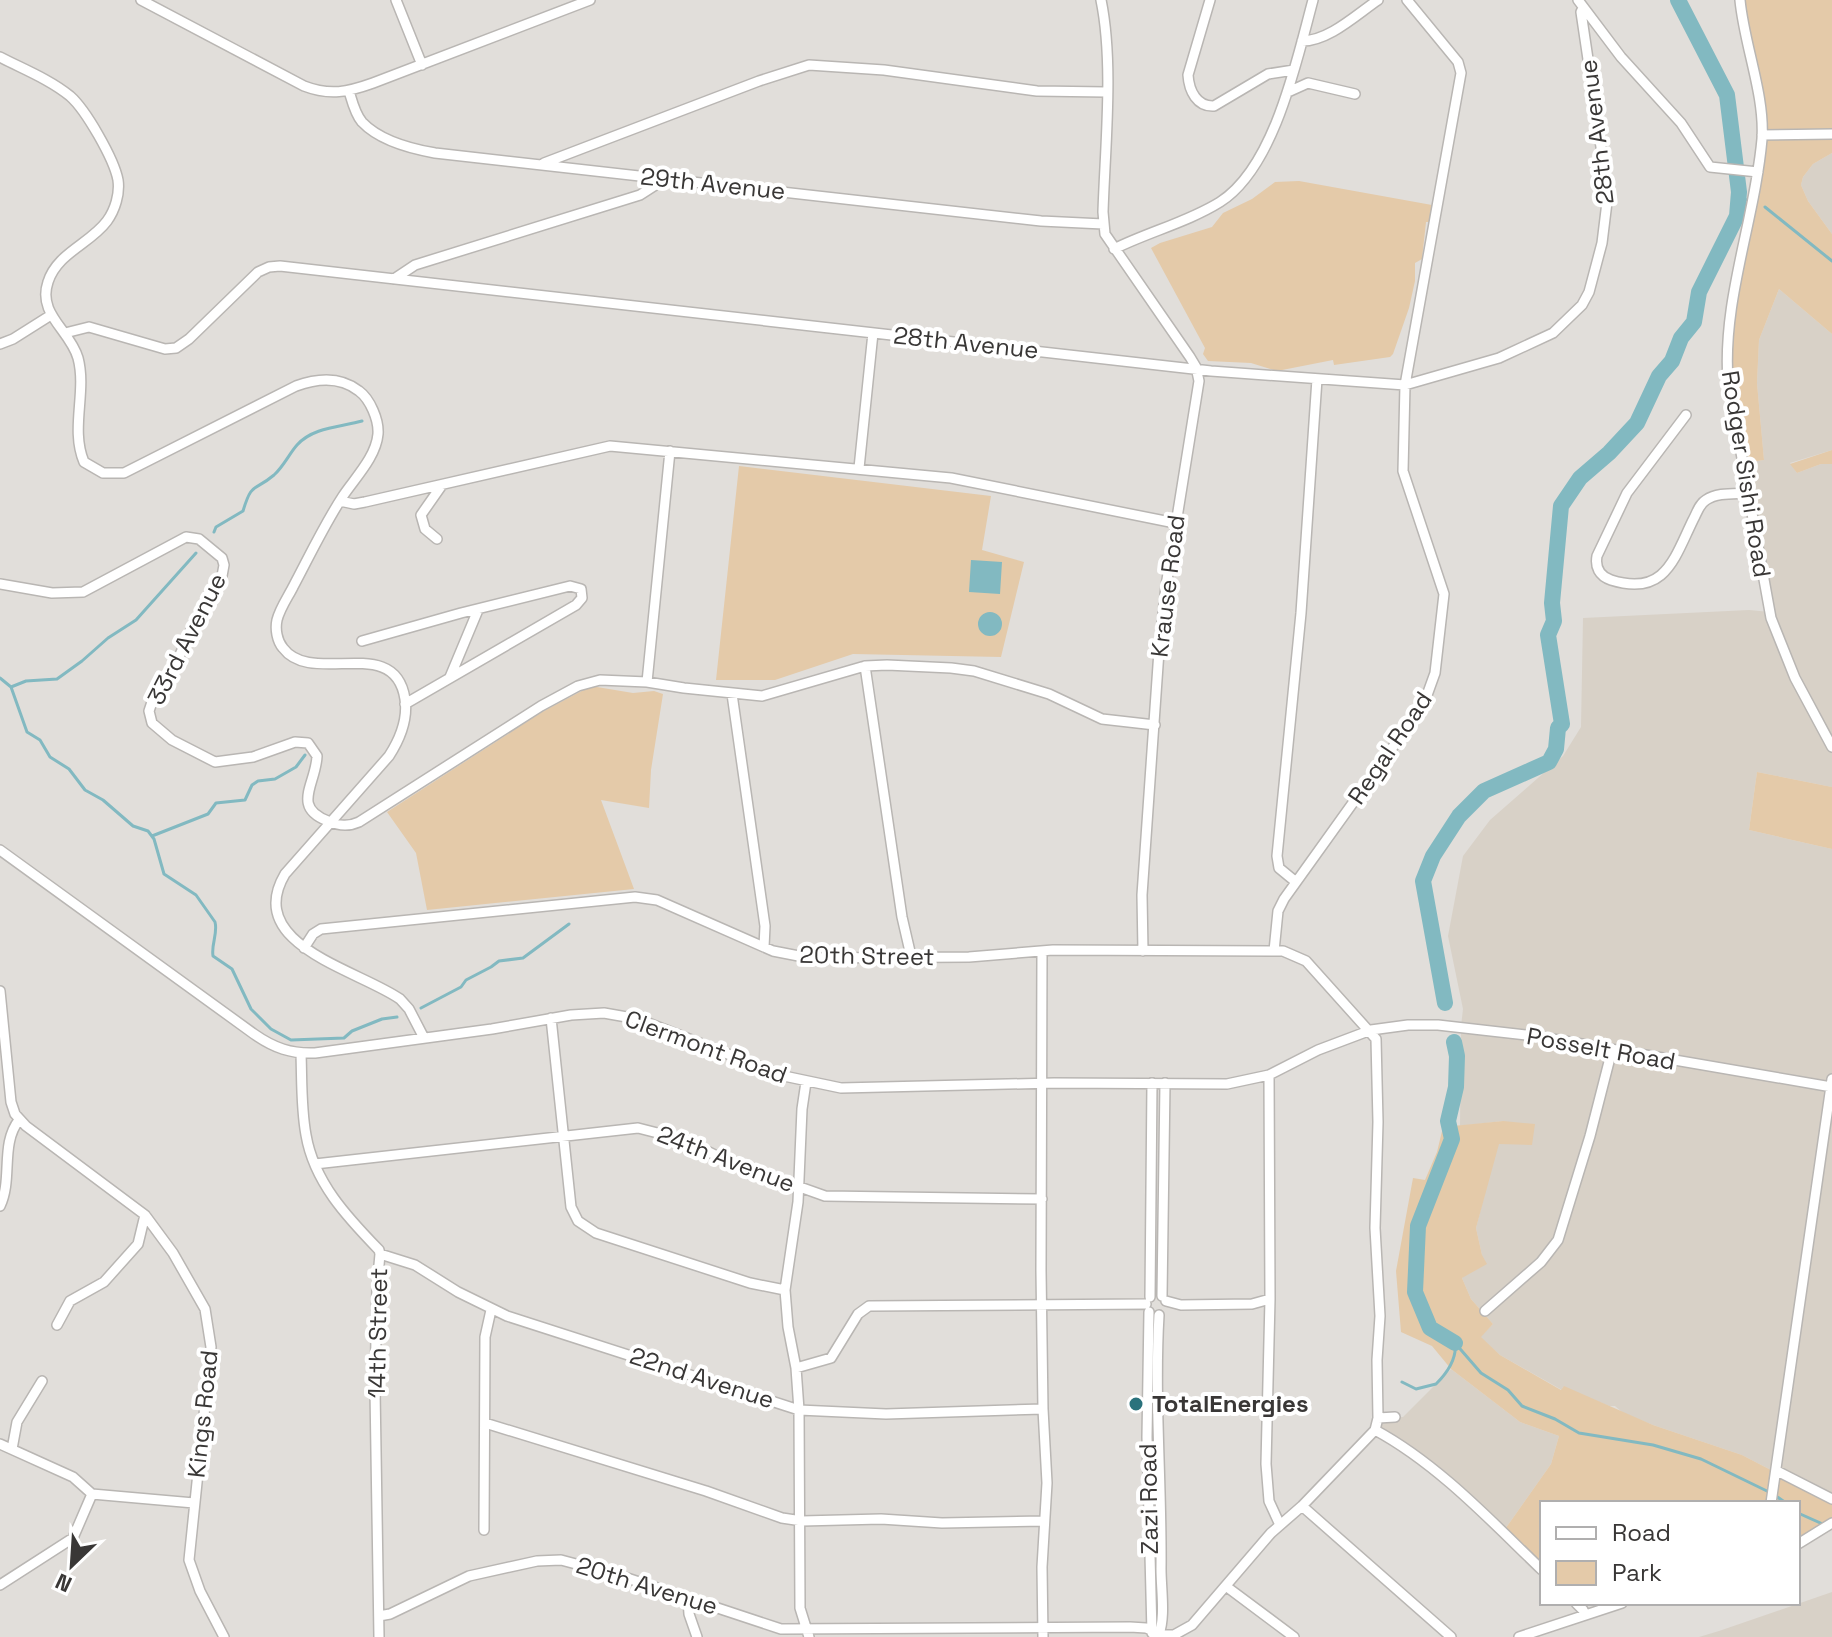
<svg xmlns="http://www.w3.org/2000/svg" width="1832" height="1637" viewBox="0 0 1832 1637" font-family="'Space Grotesk',sans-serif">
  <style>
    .built { fill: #d8d1c7 }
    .green { fill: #e4caa9 }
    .water { fill: #82b9c1 }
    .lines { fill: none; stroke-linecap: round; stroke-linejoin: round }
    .stream { stroke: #82b9c1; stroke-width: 3 }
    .river { stroke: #82b9c1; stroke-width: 16 }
    .minor-casing { stroke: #b9b6b3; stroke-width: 12 }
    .minor { stroke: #fff; stroke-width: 9 }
    .poi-dot { fill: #2a727c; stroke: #fff; stroke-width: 3 }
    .labels { text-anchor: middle; stroke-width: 8; stroke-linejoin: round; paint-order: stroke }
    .street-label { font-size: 24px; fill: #393736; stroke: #fff }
    .poi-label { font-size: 24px; font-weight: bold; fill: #393736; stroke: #fff; text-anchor: start }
  </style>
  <rect width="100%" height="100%" fill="#e1deda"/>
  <path class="built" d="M1832,153V234L1808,201L1801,185L1803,177L1813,164Z
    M1779,289L1832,334V450L1790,463L1797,473L1821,464H1832V787L1757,772L1749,830L1832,849V1502L1742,1455L1653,1425L1623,1413L1615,1406H1609L1563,1387L1562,1390L1500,1355L1480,1337L1493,1324L1471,1299L1462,1278L1482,1255L1476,1228L1503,1121L1460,1126L1461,1026L1463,1009L1448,936L1463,856L1490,820L1563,756L1581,727L1583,618L1749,610L1770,612L1744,463L1764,460L1757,383L1759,340Z
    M1451,1369L1520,1422L1559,1436L1551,1464L1503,1532L1424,1462L1376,1430L1379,1418L1403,1417Z
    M1832,1592V1637H1699L1719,1631Z"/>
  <path class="green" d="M1740,0H1832V153L1813,164L1803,177L1801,185L1808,201L1832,234V334L1779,289L1759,340L1757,383L1764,460L1744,463L1727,357L1763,136Z
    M1299,181L1432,205L1429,222H1426L1422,259L1415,263V281L1409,308L1393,354L1390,357L1334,365L1333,360L1277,371L1251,363L1208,361L1203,354L1205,348L1151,248L1160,243L1212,227L1223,213L1252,199L1275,182Z
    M1832,450V464H1821L1797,473L1790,464Z
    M739,466L991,496L982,550L1024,562L1001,657L853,654L775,680H716Z
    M591,686L633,693L654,691L663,694L651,770L649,808L601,800L634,889L427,910L416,853L387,812L542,712Z
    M1757,772L1832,787V849L1749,830Z
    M1503,1121L1535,1124L1532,1145L1499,1144L1476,1228L1482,1255L1487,1264L1462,1278L1471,1299L1493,1324L1481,1337L1500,1355L1561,1390L1564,1386L1653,1425L1742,1455L1832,1502V1521L1798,1543V1503H1542V1569L1503,1532L1551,1464L1559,1436L1520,1422L1451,1369L1432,1346L1401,1332L1396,1271L1413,1178L1425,1180L1437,1152L1443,1127Z"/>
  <path class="water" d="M971,560L1002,562L1000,594L969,592Z
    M978 624a12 12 0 1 1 24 0a12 12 0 1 1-24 0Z"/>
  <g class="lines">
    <path class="stream" d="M1739,192L1746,200
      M1765,207L1832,261
      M214,532L216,527L243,511C252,481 254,492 274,475C284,466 289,454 297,445C313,427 341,427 362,421
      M0,678L11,687L27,732L40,740L50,757L69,769L85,790L103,800L133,826L148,831L154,839L164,874L196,895L215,922C218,934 211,944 213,956L232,969L251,1009L271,1029L291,1040L344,1038L352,1031L382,1019L397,1017
      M11,687L26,681L57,679L82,661L108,638L136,620L196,553
      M152,836L208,814L216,803L245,800L252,785L258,781L275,779L296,767L305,755
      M421,1008L461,987L466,980L491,967L499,961L523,958L569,924
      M1455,1343L1481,1373L1508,1390L1522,1406L1555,1419L1579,1433L1653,1445L1701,1459L1769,1492
      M1402,1382L1416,1389L1436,1384C1447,1373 1457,1358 1455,1343
      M1776,1496L1786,1503
      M1798,1513L1825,1525"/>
    <path class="river" d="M1445,1003L1423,881L1433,856L1459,816L1484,791L1549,762L1556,749L1558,728L1562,724L1548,635L1554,621L1552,603L1561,506L1580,478L1609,453L1637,423L1659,376L1672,361L1681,338L1694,322L1699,292L1737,216L1739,192L1727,95L1678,0
      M1454,1042L1457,1056L1456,1087L1448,1121L1452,1139L1418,1226L1415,1292L1430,1328L1455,1343"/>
    <defs>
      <path id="minor" d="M141,0L304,86C330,96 348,92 373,83L590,0
        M396,0L422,65
        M1101,0C1114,63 1105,147 1103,212L1105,234L1190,357L1196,367L1199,381L1166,586L1159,651L1142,895L1143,951
        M1210,0L1188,75C1189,91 1197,107 1214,106L1268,74L1294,70
        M1578,0L1621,57L1681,123L1710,167L1758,172
        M1740,0C1744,44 1765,95 1762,139C1755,220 1722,300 1728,381L1771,618L1795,678L1832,747
        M1302,41C1329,41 1357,14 1378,0
        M0,57C23,69 49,79 70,96C86,110 114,159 118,180C120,194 115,210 107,221C90,244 57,253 48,282C37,314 70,330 78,358C87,392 70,429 84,462L103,473H124L296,386C318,378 340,376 359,391C370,399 379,420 378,434C376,457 355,478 343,496C324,525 309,557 293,587C288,597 280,608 277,620C275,629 277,641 283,648C312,687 395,633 405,699C408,719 400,739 389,756L285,874C243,945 359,970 400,999L409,1009L424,1038
        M349,91C352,101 355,114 362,122C379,140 412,149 435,153L1041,221L1103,224
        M1288,92L1308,83L1355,94
        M1762,135L1832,134
        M544,163L759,81L809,65L884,70L1037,91L1106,92
        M1114,249C1148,232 1188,222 1220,202C1275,167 1297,59 1313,0
        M394,279L415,265L640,195L654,186L659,178
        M65,333L89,327L165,349L176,348L189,339L258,272L269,267L280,266L1211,371L1405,385L1499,358L1553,333L1582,305L1589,292L1602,243L1608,194L1581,12L1583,8
        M0,344L13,339L51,315
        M1686,415L1627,493L1597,556C1595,567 1599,576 1611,580C1665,597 1674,559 1693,520C1697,513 1699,504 1706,500C1717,492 1736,494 1748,493
        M859,468L873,333
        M340,501L354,504L365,502L610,446L951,478L1175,523
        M437,539L425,529L421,515L442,485
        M0,584L52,593L83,592L186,537L199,539L222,558L224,565L222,576L194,623L175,666L153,699L149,711L152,723L172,740L215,762L253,757L295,742L308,743L317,756C316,784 291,807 328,821C339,826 348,827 359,822L541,706L578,686L600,680L647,682L684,688L762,696L865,666L887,665L951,668L974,671L1049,694L1102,719L1155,725
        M362,641L461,613L570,586L581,589L582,598L576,605L405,704
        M865,666L902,917L911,956
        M450,677L478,610
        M647,682L670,451
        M732,694L765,926L764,947
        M0,850L254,1034C274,1048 291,1054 315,1053L492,1029L571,1015L604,1013L638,1019L784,1076L841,1088L1054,1083L1227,1084L1269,1075L1318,1050L1371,1030L1408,1025H1438L1535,1036L1832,1087
        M1296,882L1279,868L1277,856L1301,613L1317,379
        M304,948L313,934L321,929L635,897L657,900L773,951L809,958L969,957L1053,950L1283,951L1306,961L1376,1039L1378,1122L1375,1228L1380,1316L1377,1360L1378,1418L1375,1430L1302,1506L1271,1533L1192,1625L1174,1635H1164L1146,1628L1130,1627L781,1629L621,1576L561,1560L537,1561L469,1576L390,1614L379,1616
        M1274,951L1278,911L1284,899L1418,712L1426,698L1435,673L1444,594L1403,471L1405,385L1461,73L1458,62L1407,0
        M1042,953L1041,1271L1043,1409L1047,1483L1042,1567L1043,1637
        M0,991L11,1102L15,1114L26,1126L145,1215L173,1253L205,1309L211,1347L189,1560L200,1591L224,1637
        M551,1018L571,1207L578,1221L596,1233L750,1283L785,1290
        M301,1054C302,1081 301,1108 306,1135C314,1182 347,1217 379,1250L380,1254L377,1287L375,1390L379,1637
        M1269,1075L1270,1299L1266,1464L1269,1501L1280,1525
        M806,1082L802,1109L798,1202L785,1290L788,1327L796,1368L799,1410L800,1608L809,1637
        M315,1164L638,1128L685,1140L727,1161L825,1196L1042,1199
        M0,1206C13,1179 0,1144 19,1120
        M380,1254L415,1265L458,1292L507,1316L799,1410L886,1414L1043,1409
        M1162,1296L1165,1083
        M1150,1297L1152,1083
        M1166,1301L1181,1305L1252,1304L1270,1299
        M1485,1311L1541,1262L1558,1240L1590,1136L1612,1050
        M1149,1312L1147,1437L1152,1633
        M57,1325L70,1301L104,1282L138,1244L145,1215
        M796,1368L831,1358L858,1314L869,1306L1146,1304
        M1378,1418L1395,1417
        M485,1423L706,1491L782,1518L802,1521L881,1519L942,1523L1044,1521
        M1375,1430C1438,1464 1491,1521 1542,1570
        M0,1444L73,1477L92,1494L194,1503
        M12,1449L17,1422L42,1381
        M1777,1471L1832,1499
        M1771,1503L1832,1079
        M1302,1506L1451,1637
        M484,1530L485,1337L491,1310
        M1798,1544L1832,1523
        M0,1585L73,1538L92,1494
        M1227,1587L1294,1637
        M688,1600L689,1614L697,1637
        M1576,1603L1583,1610L1584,1615
        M1158,1637C1166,1618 1161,1590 1161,1569C1162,1485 1154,1400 1159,1315
        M1519,1637L1622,1603"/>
    </defs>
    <use href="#minor" class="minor-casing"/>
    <use href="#minor" class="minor"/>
  </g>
  <circle class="poi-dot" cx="1136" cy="1404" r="8"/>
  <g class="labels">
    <g class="street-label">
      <text transform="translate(1597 132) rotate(-97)" y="8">28th Avenue</text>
      <text transform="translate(713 184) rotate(6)" y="8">29th Avenue</text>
      <text transform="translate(966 343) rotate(6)" y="8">28th Avenue</text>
      <text transform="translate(1746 474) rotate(81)" y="8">Rodger Sishi Road</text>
      <text transform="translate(1168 586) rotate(-83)" y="8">Krause Road</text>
      <text transform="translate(187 639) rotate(-63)" y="8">33rd Avenue</text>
      <text transform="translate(1390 748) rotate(-56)" y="8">Regal Road</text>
      <text transform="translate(867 956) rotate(1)" y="8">20th Street</text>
      <text transform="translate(706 1047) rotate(20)" y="8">Clermont Road</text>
      <text transform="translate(1601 1049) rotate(10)" y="8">Posselt Road</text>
      <text transform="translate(726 1159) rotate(21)" y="8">24th Avenue</text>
      <text transform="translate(378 1333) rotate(-89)" y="8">14th Street</text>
      <text transform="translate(702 1378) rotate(18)" y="8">22nd Avenue</text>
      <text transform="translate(203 1414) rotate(-84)" y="8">Kings Road</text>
      <text transform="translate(1149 1499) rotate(-91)" y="8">Zazi Road</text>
      <text transform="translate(647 1586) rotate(17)" y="8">20th Avenue</text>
    </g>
    <g class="poi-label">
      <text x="1152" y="1412">TotalEnergies</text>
    </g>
  </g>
  <rect x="1540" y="1501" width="260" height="104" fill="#ffffff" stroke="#b0afaf" stroke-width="2"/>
  <rect x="1556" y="1527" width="40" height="12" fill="#ffffff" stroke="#b0afaf" stroke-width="2"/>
  <text x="1612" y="1541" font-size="24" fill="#393736">Road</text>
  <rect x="1556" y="1561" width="40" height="24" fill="#e4caa9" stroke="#b0afaf" stroke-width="2"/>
  <text x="1612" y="1581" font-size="24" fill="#393736">Park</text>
  <g transform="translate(72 1565) rotate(205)" stroke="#ffffff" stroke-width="6" paint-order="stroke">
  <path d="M0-6L14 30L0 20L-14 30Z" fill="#393736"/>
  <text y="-12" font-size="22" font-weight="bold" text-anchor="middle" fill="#393736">N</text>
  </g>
</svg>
